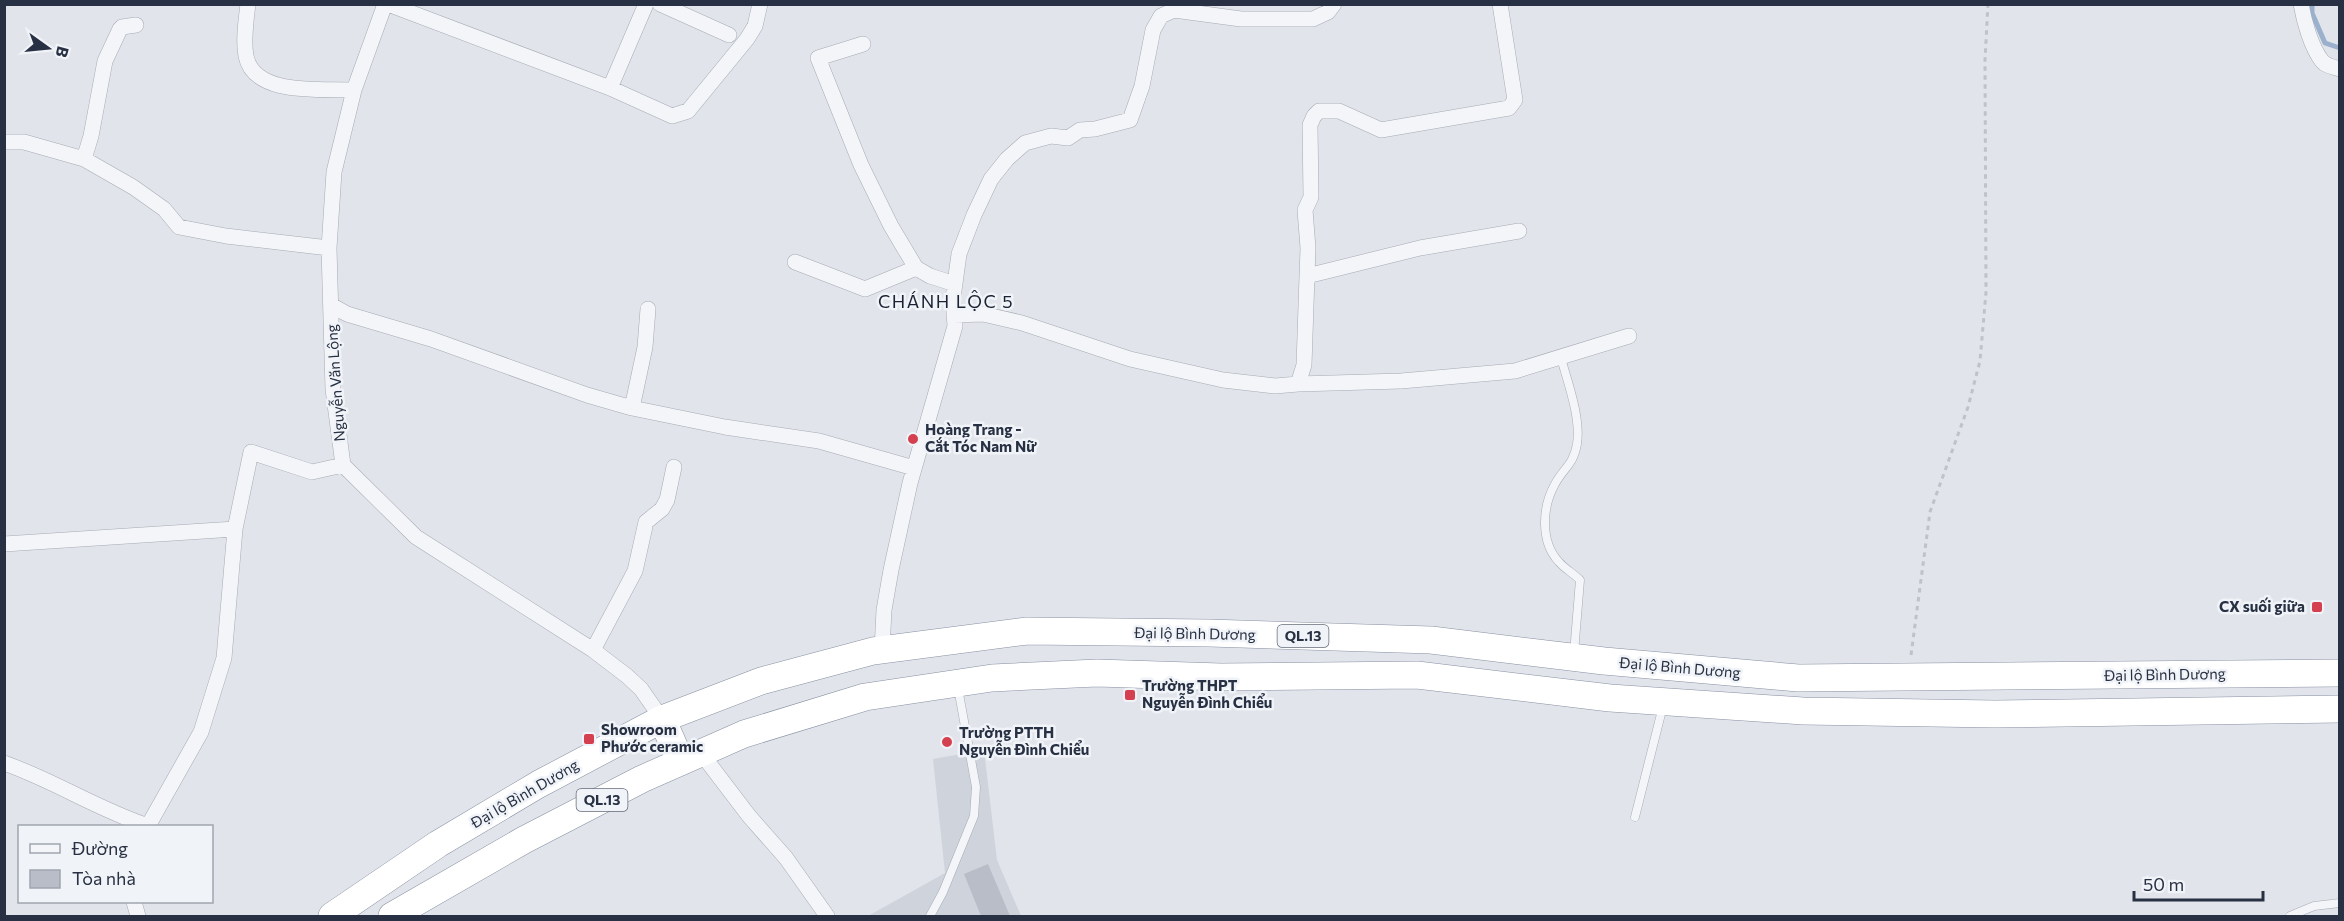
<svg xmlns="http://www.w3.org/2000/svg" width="2344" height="921" viewBox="0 0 2344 921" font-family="Commissioner,sans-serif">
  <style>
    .built { fill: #cfd3dc }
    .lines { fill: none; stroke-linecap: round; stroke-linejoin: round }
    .stream { stroke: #9ab0cc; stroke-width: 5 }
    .building { fill: #b8bdc8 }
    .lane-casing { stroke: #a6abb5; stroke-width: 9 }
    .street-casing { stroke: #a6abb5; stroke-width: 16 }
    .highway-casing { stroke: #8790a2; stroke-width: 28 }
    .path { stroke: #bfc2c9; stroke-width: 3; stroke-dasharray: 4.5 4.5; stroke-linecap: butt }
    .lane { stroke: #f4f5f8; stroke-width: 8 }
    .street { stroke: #f4f5f8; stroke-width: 15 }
    .highway { stroke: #fff; stroke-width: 27 }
    .poi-dot { fill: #d54050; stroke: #f0f3f7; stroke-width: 2 }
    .labels { text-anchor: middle; stroke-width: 5; stroke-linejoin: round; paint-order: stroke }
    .shield { fill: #f0f3f7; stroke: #646b79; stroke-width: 1.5 }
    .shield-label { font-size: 14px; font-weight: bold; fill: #283143 }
    .street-label { font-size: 15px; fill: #283143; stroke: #f0f3f7 }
    .poi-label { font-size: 15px; font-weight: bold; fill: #283143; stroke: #f0f3f7; text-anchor: start }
    .quarter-label { font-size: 18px; letter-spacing: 1.5px; fill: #1a2233; stroke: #f0f3f7 }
  </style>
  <rect width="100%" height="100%" fill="#e1e4ea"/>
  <path class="built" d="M984,750L997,860L1021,916H868L945,873L933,759Z"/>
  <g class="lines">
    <path class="stream" d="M2312,4V13L2325,43L2340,48"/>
  </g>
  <path class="building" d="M988,864L1010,916H981L964,874Z"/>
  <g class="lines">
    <defs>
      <path id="lane" d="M1561,358C1568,383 1581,418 1577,444C1573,466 1564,467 1555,484C1542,507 1540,542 1559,562C1565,569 1573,573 1580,580L1574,653
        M1635,817L1663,706
        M930,916L943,892L974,816L976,787L958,688
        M2290,916L2314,906L2340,903"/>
      <path id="street" d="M248,4C246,20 243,41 246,56C254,97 323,88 354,90
        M385,4L354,90L334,172L329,248L333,389L343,465L416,537L593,650L627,676L641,689L662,719
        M388,4L610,88L672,116L688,111L747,39L755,26L760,4
        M660,4L729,35
        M2301,4C2304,21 2311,47 2322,61C2326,66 2333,67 2340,69
        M863,44L818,58L861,165L891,226L916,268L930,276L955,284
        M610,88L646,4
        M4,142H24L84,159L133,187L164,209L179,227L226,236L329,248
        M84,159L91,136L105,61L120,29L122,27L136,25
        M795,262L865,289L916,268
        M1307,276L1308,248L1305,210L1311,197L1310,125L1314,116L1319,111H1339L1381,130L1509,108L1515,100L1500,4
        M331,305L347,314L431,339L587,395L632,408L725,427L819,441L914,468
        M954,315L983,314L1022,323L1130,359L1223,380L1275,386L1298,384L1304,365L1307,276L1420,248L1519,231
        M1298,384L1401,381L1515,371L1629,336
        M632,408L645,347L648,309
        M4,544L235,529
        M593,650L635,571L646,522L662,509L667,500L674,467
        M882,650L884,610L891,570L910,483L955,326L953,298L959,254L974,215L991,179L1007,159L1025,143L1051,136L1068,138L1080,130L1095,129L1130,120L1142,86L1153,30L1161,16L1174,10L1241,19H1313L1328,12L1334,4
        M701,753L749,816L786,858L827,916
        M4,763C55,781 97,809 148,826
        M148,826L201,732L224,658L235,529L251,452L312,472L343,465
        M134,902L138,916"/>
      <path id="highway" d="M662,719L681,762
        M332,916L438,844L539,784L662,719L761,681L873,651L1027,631L1209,633L1431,640L1604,661L1798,678L2340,673
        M392,916L524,840L642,779L744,734L865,697L992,678L1097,673L1221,677L1417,675L1610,698L1803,711L1995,714L2340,709"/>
    </defs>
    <use href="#lane" class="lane-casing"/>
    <use href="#street" class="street-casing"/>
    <use href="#highway" class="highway-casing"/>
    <path class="path" d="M1911,655L1930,512L1968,407L1980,361L1986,292L1985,60L1988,4"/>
    <use href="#lane" class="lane"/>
    <use href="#street" class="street"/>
    <use href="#highway" class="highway"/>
  </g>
  <g class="poi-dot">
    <circle cx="913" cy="439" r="6"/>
    <rect x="2311" y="601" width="12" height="12" rx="3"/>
    <rect x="1124" y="689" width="12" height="12" rx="3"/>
    <rect x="583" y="733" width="12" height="12" rx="3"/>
    <circle cx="947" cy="742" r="6"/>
  </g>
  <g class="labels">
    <g class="shield">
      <rect x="1277.5" y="625" width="51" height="22" rx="4.5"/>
      <rect x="576.5" y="789" width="51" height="22" rx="4.5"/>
    </g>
    <g class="shield-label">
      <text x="1303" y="641">QL.13</text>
      <text x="602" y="805">QL.13</text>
    </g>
    <g class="street-label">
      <text transform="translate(336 383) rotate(-94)" y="5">Nguyễn Văn Lộng</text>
      <text transform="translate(1195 634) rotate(1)" y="5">Đại lộ Bình Dương</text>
      <text transform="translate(1680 668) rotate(5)" y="5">Đại lộ Bình Dương</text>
      <text transform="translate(2165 675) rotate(-1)" y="5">Đại lộ Bình Dương</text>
      <text transform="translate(525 794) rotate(-30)" y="5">Đại lộ Bình Dương</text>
    </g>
    <g class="poi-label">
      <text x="925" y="435">Hoàng Trang -<tspan x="925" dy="17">Cắt Tóc Nam Nữ</tspan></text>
      <text x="2305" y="612" text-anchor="end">CX suối giữa</text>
      <text x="1142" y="691">Trường THPT<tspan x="1142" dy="17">Nguyễn Đình Chiểu</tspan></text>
      <text x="601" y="735">Showroom<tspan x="601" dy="17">Phước ceramic</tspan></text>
      <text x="959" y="738">Trường PTTH<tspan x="959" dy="17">Nguyễn Đình Chiểu</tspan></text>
    </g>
    <g class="quarter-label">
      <text x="946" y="308">CHÁNH LỘC 5</text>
    </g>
  </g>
  <rect width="2344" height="921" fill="none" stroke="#283143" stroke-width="12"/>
  <rect x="18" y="825" width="195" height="78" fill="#f0f3f7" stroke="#a0a5af" stroke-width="1.5"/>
  <rect x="30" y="844" width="30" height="9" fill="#f4f5f8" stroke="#a0a5af" stroke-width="1.5"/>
  <text x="72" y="855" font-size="18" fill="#283143">Đường</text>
  <rect x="30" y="870" width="30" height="18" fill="#b8bdc8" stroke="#a0a5af" stroke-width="1.5"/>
  <text x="72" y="885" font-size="18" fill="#283143">Tòa nhà</text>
  <g transform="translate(48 48) rotate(105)" stroke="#f0f3f7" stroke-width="4.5" paint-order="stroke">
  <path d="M0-4.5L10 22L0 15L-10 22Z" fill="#283143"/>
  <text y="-9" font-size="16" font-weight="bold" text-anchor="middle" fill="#283143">B</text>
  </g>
  <path d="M2134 891v9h129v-9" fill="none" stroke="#283143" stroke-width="3"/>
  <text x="2143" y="891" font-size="18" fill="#283143" stroke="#f0f3f7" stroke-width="4.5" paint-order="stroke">50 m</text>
</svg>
